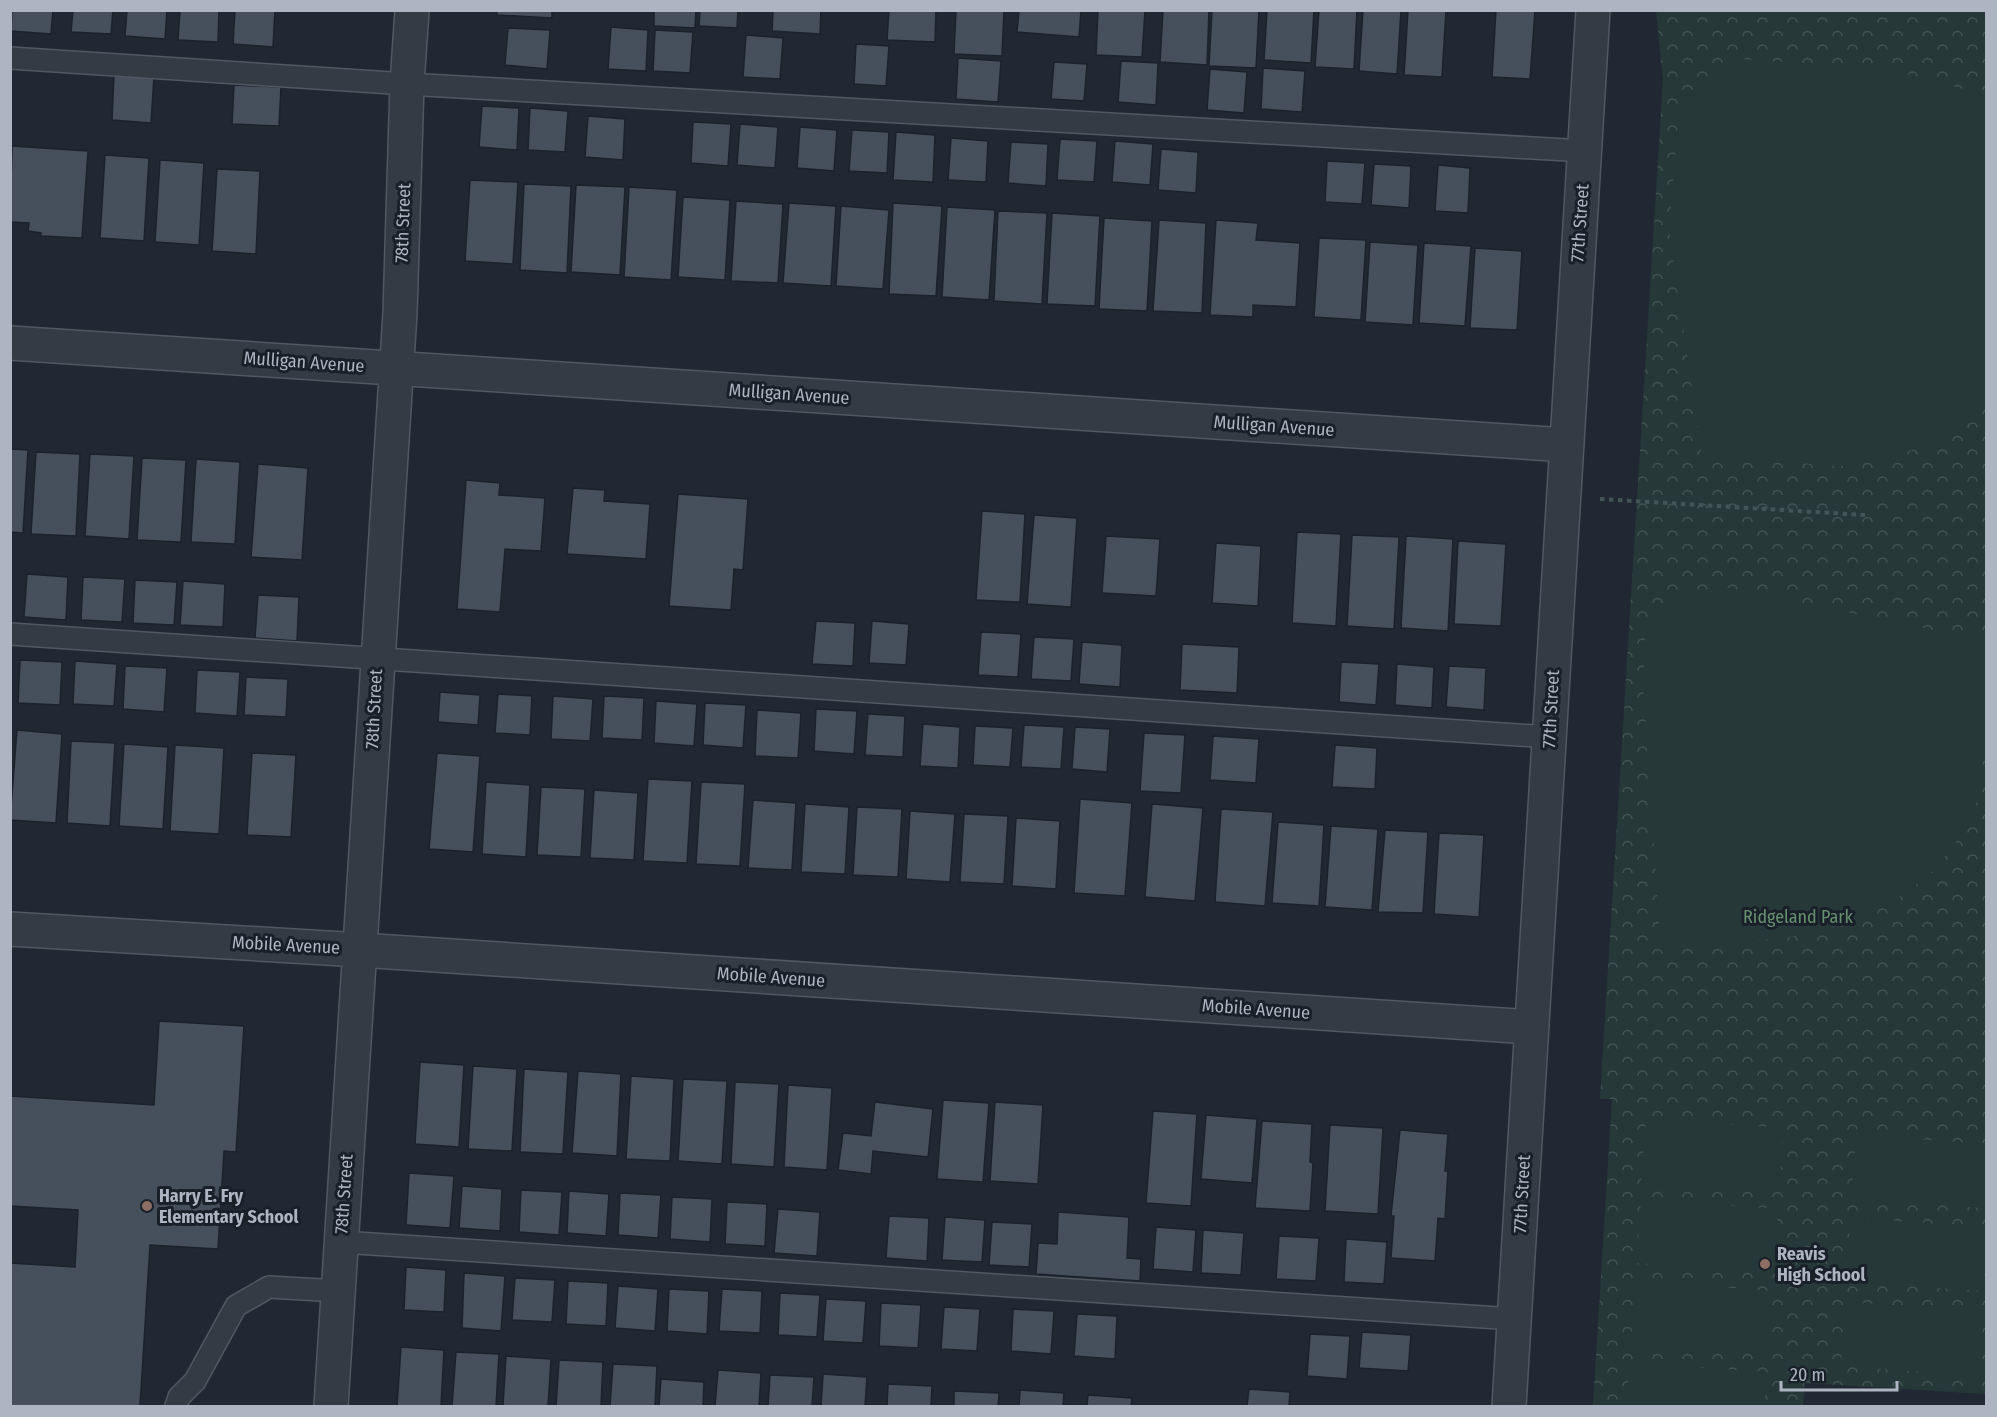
<svg xmlns="http://www.w3.org/2000/svg" width="1997" height="1417" viewBox="0 0 1997 1417" font-family="'Fira Sans Condensed',sans-serif">
  <style>
    .park { fill: url(#park-crowns) }
    .pitch { fill: #263938 }
    .building { fill: #46505d; stroke: #1b222b; stroke-width: 1.5 }
    .lines { fill: none; stroke-linecap: round; stroke-linejoin: round }
    .lane-casing { stroke: #515863; stroke-width: 24 }
    .street-casing { stroke: #515863; stroke-width: 36 }
    .path { stroke: #435456; stroke-width: 4; stroke-dasharray: 4.5 4.5; stroke-linecap: butt }
    .lane { stroke: #333b44; stroke-width: 21 }
    .street { stroke: #333b44; stroke-width: 33 }
    .education-dot { fill: #8d6e63; stroke: #192029; stroke-width: 2 }
    .labels { text-anchor: middle; stroke-width: 6; stroke-linejoin: round; paint-order: stroke }
    .street-label { font-size: 18px; fill: #adb5c2; stroke: #192029 }
    .park-label { font-size: 18px; fill: #67906f; stroke: #192029 }
    .poi-label { font-size: 18px; font-weight: bold; fill: #adb5c2; stroke: #192029; text-anchor: start }
  </style>
  <defs>
    <pattern id="park-crowns" width="20" height="18" patternUnits="userSpaceOnUse" patternTransform="scale(1.5)"><rect width="20" height="18" fill="#263938"/><path d="M2 6a3 3 0 1 1 6 0M12 15a3 3 0 1 1 6 0" fill="none" stroke="#435353"/></pattern>
  </defs>
  <rect width="100%" height="100%" fill="#202933"/>
  <path class="park" d="M1656,11H1986V1394L1805,1383L1803,1406H1593L1612,1099H1600L1663,79Z"/>
  <path class="pitch" d="M1727,58L1891,70L1986,95V406L1974,420L1934,443L1884,459L1840,466L1702,456L1669,230L1680,102Z
    M1729,588L1986,641V744L1976,804L1955,844L1932,872L1904,894L1869,914L1831,927L1791,937L1661,950L1643,685L1646,624L1678,595Z
    M1646,1119L1783,1128L1779,1192L1641,1183Z
    M1856,1135L1986,1144V1208L1851,1199Z
    M1641,1200L1778,1209L1774,1272L1637,1263Z
    M1851,1218L1986,1227L1984,1291L1846,1282Z
    M1635,1281L1772,1291L1768,1354L1631,1345Z
    M1846,1302L1983,1312L1978,1376L1841,1366Z
    M1629,1363L1767,1372L1764,1406H1627Z"/>
  <path class="building" d="M12,10H53L51,34L11,31Z
    M73,10H113L111,34L71,32Z
    M127,10H167L165,39L125,36Z
    M180,10H219L218,42L178,40Z
    M235,10H275L273,47L233,44Z
    M497,10H552V18L497,15Z
    M654,10H696L695,28L654,26Z
    M700,10H738L737,28L699,26Z
    M773,10H821L820,34L772,31Z
    M889,10H936L935,42L887,40Z
    M956,10H1004L1002,56L954,54Z
    M1019,10H1081L1079,37L1017,32Z
    M1098,10H1145L1142,57L1096,55Z
    M1163,10H1209L1207,65L1160,62Z
    M1212,10H1259L1256,68L1209,66Z
    M1267,10H1314L1311,63L1264,60Z
    M1319,10H1357L1354,69L1315,67Z
    M1363,10H1401L1397,74L1359,71Z
    M1408,10H1446L1442,77L1404,75Z
    M1496,10H1535L1530,79L1492,77Z
    M611,27L648,30L646,71L608,69Z
    M508,28L550,30L547,69L505,65Z
    M655,30L693,32L690,73L653,71Z
    M746,35L783,38L780,79L743,77Z
    M856,44L889,46L886,86L854,84Z
    M958,58L1001,61L998,102L956,99Z
    M1121,61L1158,63L1156,105L1118,102Z
    M1054,62L1087,64L1084,101L1051,99Z
    M1263,68L1305,71L1302,112L1261,109Z
    M1210,69L1247,72L1244,113L1207,110Z
    M114,75L154,77L151,123L112,120Z
    M234,85L281,87L279,126L232,124Z
    M482,106L519,108L517,150L479,147Z
    M530,108L568,111L565,152L528,150Z
    M588,116L625,119L623,160L585,157Z
    M693,122L731,124L728,166L691,163Z
    M740,124L778,127L775,168L737,165Z
    M800,127L837,130L834,171L797,168Z
    M852,130L889,132L887,173L849,171Z
    M896,132L935,135L933,182L893,180Z
    M951,138L988,141L986,182L948,180Z
    M1060,139L1097,141L1094,182L1057,180Z
    M1115,141L1153,144L1150,185L1112,182Z
    M1011,142L1048,144L1046,186L1008,183Z
    M12,146L88,151L82,238L41,236V233L28,231L29,223L10,222Z
    M1161,149L1198,152L1196,193L1158,190Z
    M105,155L149,158L144,241L100,238Z
    M160,160L204,163L199,245L155,242Z
    M1327,161L1365,163L1362,204L1325,202Z
    M1374,164L1411,166L1409,208L1371,205Z
    M1438,165L1470,168L1468,213L1435,211Z
    M217,169L260,171L256,254L212,251Z
    M470,180L518,182L513,264L465,261Z
    M524,184L571,186L567,273L520,270Z
    M576,185L625,187L620,275L571,272Z
    M629,187L677,190L671,280L624,277Z
    M683,197L730,200L725,280L678,277Z
    M736,201L783,204L778,283L731,281Z
    M789,203L836,206L831,286L783,283Z
    M893,203L942,206L936,296L889,294Z
    M841,206L889,210L883,289L836,286Z
    M947,207L995,210L989,300L942,297Z
    M998,211L1047,213L1042,304L994,301Z
    M1052,213L1100,216L1095,306L1047,304Z
    M1104,218L1152,221L1147,311L1099,309Z
    M1159,220L1206,223L1202,313L1153,311Z
    M1216,220L1258,223L1256,240L1300,243L1296,307L1253,305V317L1210,315Z
    M1319,238L1366,240L1361,320L1314,317Z
    M1370,242L1418,245L1413,325L1365,322Z
    M1424,243L1471,246L1465,326L1419,323Z
    M1475,248L1522,251L1517,330L1470,328Z
    M10,449L28,450L23,533L10,532Z
    M36,452L80,454L76,536L31,534Z
    M90,454L134,456L129,539L85,536Z
    M142,458L186,460L181,542L137,540Z
    M196,459L240,462L235,544L191,542Z
    M258,464L308,468L302,560L251,557Z
    M466,480L500,483L499,495L545,498L541,551L505,549L500,612L457,609Z
    M573,488L605,490L604,501L650,504L646,559L567,554Z
    M678,494L748,499L743,570L734,569L731,610L669,606Z
    M982,511L1025,514L1020,602L976,600Z
    M1034,515L1077,518L1071,607L1027,604Z
    M1297,532L1341,534L1336,626L1292,623Z
    M1352,535L1399,537L1394,629L1347,626Z
    M1106,536L1160,539L1156,596L1102,593Z
    M1406,536L1453,539L1448,631L1401,628Z
    M1458,541L1506,544L1501,626L1454,624Z
    M1216,543L1261,546L1258,606L1212,603Z
    M27,574L68,577L66,620L24,617Z
    M83,577L125,579L122,622L81,620Z
    M135,580L177,582L174,625L133,623Z
    M183,581L225,584L223,627L180,625Z
    M258,595L299,597L297,641L255,638Z
    M816,621L855,623L853,666L812,664Z
    M872,621L909,624L906,665L869,663Z
    M981,632L1021,634L1018,677L978,675Z
    M1034,637L1074,639L1071,681L1031,679Z
    M1082,642L1122,645L1120,687L1079,684Z
    M1182,644L1239,647L1237,693L1180,690Z
    M20,660L62,662L60,705L18,703Z
    M75,661L117,664L114,706L73,704Z
    M1341,662L1379,664L1376,705L1339,702Z
    M1397,664L1434,667L1432,708L1395,705Z
    M125,666L167,668L164,712L123,709Z
    M1449,666L1486,668L1484,710L1446,707Z
    M197,670L240,672L237,716L195,713Z
    M246,677L288,679L286,717L244,715Z
    M440,692L480,695L478,725L438,722Z
    M498,694L532,696L530,735L495,733Z
    M553,696L593,699L590,741L551,739Z
    M604,696L644,698L642,740L602,738Z
    M656,701L697,704L694,746L654,743Z
    M705,703L746,705L743,748L703,745Z
    M816,709L857,711L854,754L814,751Z
    M757,710L801,713L798,758L755,756Z
    M868,714L905,716L903,757L865,755Z
    M923,724L960,727L958,768L920,766Z
    M1024,725L1064,727L1061,769L1021,767Z
    M975,726L1013,728L1010,767L973,765Z
    M1075,727L1110,729L1107,772L1072,769Z
    M17,730L62,734L56,823L10,820Z
    M1144,733L1185,735L1181,793L1140,791Z
    M1213,736L1259,739L1256,783L1210,780Z
    M71,741L115,743L110,826L67,823Z
    M124,744L168,747L163,829L119,826Z
    M175,745L224,748L219,834L170,831Z
    M1335,745L1377,748L1375,789L1332,787Z
    M252,753L296,755L291,837L247,835Z
    M437,753L480,756L473,852L429,849Z
    M648,779L692,781L687,863L643,861Z
    M486,782L530,785L526,857L482,854Z
    M701,782L745,784L740,866L696,864Z
    M541,787L585,789L581,857L537,855Z
    M594,790L638,793L634,860L590,858Z
    M1080,799L1132,803L1125,896L1074,893Z
    M753,800L796,803L792,870L748,868Z
    M805,804L849,807L845,874L801,872Z
    M1152,804L1203,808L1195,901L1145,897Z
    M857,807L902,809L898,877L853,875Z
    M1221,809L1273,812L1265,906L1215,902Z
    M910,811L955,814L950,882L906,879Z
    M964,814L1008,816L1004,884L960,882Z
    M1016,818L1060,821L1056,889L1012,886Z
    M1278,822L1324,825L1319,906L1272,903Z
    M1331,826L1378,829L1372,910L1325,907Z
    M1385,830L1428,832L1423,913L1378,912Z
    M1439,833L1484,835L1479,917L1434,914Z
    M159,1021L244,1026L236,1152L224,1151L218,1249L150,1245L140,1406H10V1263L75,1267L78,1210L10,1206V1096L154,1105Z
    M420,1062L464,1065L459,1147L415,1144Z
    M473,1066L517,1069L512,1151L468,1149Z
    M524,1069L568,1072L563,1154L520,1152Z
    M578,1071L621,1074L617,1156L572,1153Z
    M631,1076L674,1079L670,1161L626,1159Z
    M683,1079L727,1081L722,1164L678,1161Z
    M735,1082L779,1084L774,1167L731,1164Z
    M788,1085L832,1088L827,1170L784,1167Z
    M943,1100L989,1103L983,1182L937,1179Z
    M875,1102L933,1109L928,1157L873,1151L871,1174L838,1170L843,1133L871,1136Z
    M995,1102L1043,1105L1038,1184L990,1181Z
    M1153,1111L1197,1114L1191,1206L1146,1203Z
    M1206,1115L1257,1119L1252,1183L1201,1179Z
    M1262,1121L1312,1124L1310,1162L1313,1163L1310,1211L1255,1208Z
    M1330,1125L1383,1128L1378,1214L1325,1211Z
    M1400,1130L1448,1134L1445,1171H1448L1445,1219L1438,1218L1435,1261L1391,1258L1394,1216H1391Z
    M409,1173L454,1176L450,1228L406,1225Z
    M462,1186L502,1189L500,1231L459,1228Z
    M521,1190L562,1192L559,1235L519,1232Z
    M569,1191L609,1194L606,1236L567,1233Z
    M620,1193L661,1195L658,1238L618,1235Z
    M672,1197L712,1199L710,1242L670,1239Z
    M727,1202L767,1204L765,1246L725,1244Z
    M778,1209L820,1212L817,1256L774,1253Z
    M1058,1212L1129,1217L1127,1258L1141,1259L1140,1281L1036,1274L1038,1243L1057,1244Z
    M889,1216L929,1218L927,1261L886,1258Z
    M945,1217L985,1220L982,1262L942,1260Z
    M992,1222L1032,1224L1029,1267L989,1265Z
    M1156,1227L1196,1230L1193,1272L1153,1269Z
    M1203,1230L1244,1233L1241,1275L1201,1273Z
    M1279,1236L1319,1238L1316,1281L1276,1279Z
    M1346,1239L1387,1242L1384,1284L1344,1282Z
    M406,1267L446,1270L444,1312L404,1310Z
    M464,1273L505,1276L501,1331L462,1328Z
    M515,1278L555,1280L552,1322L512,1320Z
    M568,1281L608,1283L606,1326L566,1324Z
    M618,1286L658,1289L655,1331L615,1328Z
    M669,1289L709,1291L707,1334L667,1331Z
    M722,1289L762,1291L760,1333L719,1331Z
    M780,1293L820,1295L817,1337L778,1335Z
    M826,1299L866,1301L863,1343L823,1341Z
    M881,1303L921,1305L918,1348L879,1346Z
    M944,1307L980,1309L977,1351L941,1349Z
    M1013,1309L1054,1311L1051,1354L1011,1351Z
    M1077,1314L1117,1316L1115,1359L1074,1356Z
    M1362,1332L1411,1335L1408,1371L1359,1368Z
    M1310,1334L1350,1336L1347,1379L1307,1376Z
    M401,1347L444,1350L441,1406H397Z
    M456,1352L499,1354L496,1406H452Z
    M506,1356L551,1359L548,1406H503Z
    M559,1360L603,1362L601,1406H556Z
    M613,1364L657,1366L655,1406H610Z
    M718,1370L761,1373L759,1406H715Z
    M823,1374L867,1377L865,1406H821Z
    M770,1375L814,1377L812,1406H768Z
    M661,1379L704,1382L703,1406H659Z
    M888,1384L932,1386L931,1406H887Z
    M1249,1389L1290,1392L1289,1406H1247Z
    M1020,1390L1064,1393L1063,1406H1019Z
    M954,1391L999,1393L998,1406H954Z
    M1088,1395L1132,1398L1131,1406H1087Z"/>
  <g class="lines">
    <defs>
      <path id="lane" d="M10,58L407,84L1585,151
        M10,634L1549,737
        M341,1242L1514,1319
        M176,1406L179,1397L195,1381L236,1306L269,1287L338,1291"/>
      <path id="street" d="M10,343L1567,445
        M10,929L360,950L1532,1027
        M331,1406L400,313L407,84L412,10
        M1509,1406L1593,10"/>
    </defs>
    <use href="#lane" class="lane-casing"/>
    <use href="#street" class="street-casing"/>
    <path class="path" d="M1600,499L1865,515"/>
    <use href="#lane" class="lane"/>
    <use href="#street" class="street"/>
  </g>
  <g class="education-dot">
    <circle cx="147" cy="1206" r="6"/>
    <circle cx="1765" cy="1264" r="6"/>
  </g>
  <g class="labels">
    <g class="street-label">
      <text transform="translate(403 223) rotate(-88)" y="6">78th Street</text>
      <text transform="translate(1580 223) rotate(-86)" y="6">77th Street</text>
      <text transform="translate(304 362) rotate(4)" y="6">Mulligan Avenue</text>
      <text transform="translate(789 394) rotate(4)" y="6">Mulligan Avenue</text>
      <text transform="translate(1274 426) rotate(4)" y="6">Mulligan Avenue</text>
      <text transform="translate(374 709) rotate(-87)" y="6">78th Street</text>
      <text transform="translate(1551 709) rotate(-87)" y="6">77th Street</text>
      <text transform="translate(286 945) rotate(3)" y="6">Mobile Avenue</text>
      <text transform="translate(771 977) rotate(4)" y="6">Mobile Avenue</text>
      <text transform="translate(1256 1009) rotate(4)" y="6">Mobile Avenue</text>
      <text transform="translate(344 1194) rotate(-86)" y="6">78th Street</text>
      <text transform="translate(1522 1194) rotate(-87)" y="6">77th Street</text>
    </g>
    <g class="park-label">
      <text x="1798" y="923">Ridgeland Park</text>
    </g>
    <g class="poi-label">
      <text x="159" y="1202">Harry E. Fry<tspan x="159" dy="21">Elementary School</tspan></text>
      <text x="1777" y="1260">Reavis<tspan x="1777" dy="21">High School</tspan></text>
    </g>
  </g>
  <rect width="1997" height="1417" fill="none" stroke="#adb5c2" stroke-width="24"/>
  <path d="M1781 1381v9h116v-9" fill="none" stroke="#adb5c2" stroke-width="3"/>
  <text x="1790" y="1381" font-size="18" fill="#adb5c2" stroke="#192029" stroke-width="4.5" paint-order="stroke">20 m</text>
</svg>
